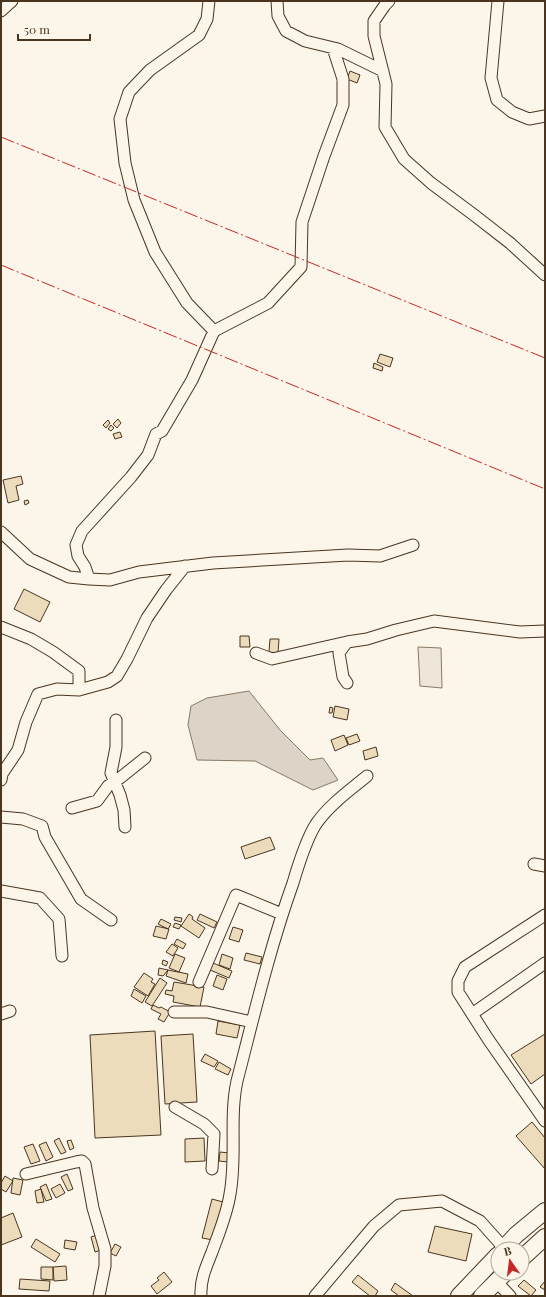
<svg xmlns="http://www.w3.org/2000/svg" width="546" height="1297" viewBox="0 0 546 1297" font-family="'Playfair Display',serif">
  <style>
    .green { fill: #ede6d9; stroke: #887966 }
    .water { fill: #dcd4c6; stroke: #887966 }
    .building { fill: #ecdcbc; stroke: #4a3520 }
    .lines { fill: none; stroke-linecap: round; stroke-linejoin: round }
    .minor-casing { stroke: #4a3520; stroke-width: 13 }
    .highway-casing { stroke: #4a3520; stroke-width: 18 }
    .minor { stroke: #fbf6e9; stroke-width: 11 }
    .highway { stroke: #fbf6e9; stroke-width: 16 }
    .power { stroke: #c62828; stroke-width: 1; stroke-dasharray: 14 3 2 3; stroke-linecap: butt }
  </style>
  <rect width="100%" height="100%" fill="#fbf6e9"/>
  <path class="green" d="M418,647L441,648L442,688L420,686Z"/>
  <path class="water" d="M249,691L280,730L310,760L323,758L338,780L313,790L255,761L197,760L188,725L191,706L207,698Z"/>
  <path class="building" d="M350,71L360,75L357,83L347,79Z
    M380,354L393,358L390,367L377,362Z
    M374,363L383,367L382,371L373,368Z
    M118,419L121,423L117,428L113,424Z
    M108,420L110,423L106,428L103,425Z
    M111,425L114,428L111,431L108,429Z
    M120,432L122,437L115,439L113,434Z
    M21,476L23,484L16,486L19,500L8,503L3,480Z
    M28,500L29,503L25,505L24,501Z
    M24,589L50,602L40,622L14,609Z
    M240,636H249L250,647H240Z
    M270,639H279L278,653L269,652Z
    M335,706L349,709L347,720L333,717Z
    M330,707L333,708L332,713H329Z
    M357,734L360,741L349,745L346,738Z
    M344,735L348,745L335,751L331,740Z
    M376,747L378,756L365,760L363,751Z
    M270,837L275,849L245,859L241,847Z
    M189,914L193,917L192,919L205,928L199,938L181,926Z
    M200,914L217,922L214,928L197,920Z
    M175,917L182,918L181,922L174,920Z
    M161,919L171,924L168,929L158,924Z
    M175,923L181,925L179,929L173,927Z
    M156,926L169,929L166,939L153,936Z
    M233,927L243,930L239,942L229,939Z
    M177,939L186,944L183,949L174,944Z
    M172,944L178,948L173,956L166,952Z
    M246,953L262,957L260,964L244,960Z
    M175,954L185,958L179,972L169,968Z
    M222,954L233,958L230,969L219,965Z
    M163,960L168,962L166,966L162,964Z
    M213,963L232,971L229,978L210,970Z
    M159,968L168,970L163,976L158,975Z
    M168,970L188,974L186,983L166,976Z
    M144,973L153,979L151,982L155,984L148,996L134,987Z
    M217,975L227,979L223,990L213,986Z
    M160,978L167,983L152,1006L145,1002Z
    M174,982L204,987L200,1007L173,1002L174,996L165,994L166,990L172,991Z
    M134,989L146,996L142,1003L131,996Z
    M153,1005L159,1008L161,1007L170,1012L164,1022L158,1019L161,1014L151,1009Z
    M218,1021L240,1025L237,1038L216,1034Z
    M155,1031L161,1135L95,1138L90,1035Z
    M193,1034L197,1102L165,1104L161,1036Z
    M545,1034V1074L531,1084L511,1055Z
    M205,1054L218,1061L214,1067L201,1061Z
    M219,1062L231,1069L228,1075L215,1069Z
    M532,1122L545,1138V1169L516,1136Z
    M59,1138L66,1152L61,1154L54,1141Z
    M204,1138L205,1161L185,1162V1139Z
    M71,1140L74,1148L70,1150L67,1141Z
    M46,1142L53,1157L46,1161L39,1145Z
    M33,1144L40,1161L31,1164L24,1147Z
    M220,1152L229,1153L228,1162L219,1161Z
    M67,1174L73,1189L68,1191L61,1177Z
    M5,1176L13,1181L6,1192L1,1189V1183Z
    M13,1178L23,1180L20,1195L11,1193Z
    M46,1184L52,1199L46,1201L40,1187Z
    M60,1184L65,1193L56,1198L51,1189Z
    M41,1189L44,1202L37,1203L35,1191Z
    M212,1199L223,1202L213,1240L202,1238Z
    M13,1213L22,1237L1,1245V1218Z
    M435,1226L472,1234L466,1261L428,1252Z
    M97,1235L101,1250L95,1252L91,1237Z
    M36,1239L60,1254L55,1262L31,1247Z
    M65,1240L77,1242L75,1250L64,1248Z
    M115,1244L121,1247L116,1256L110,1253Z
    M66,1266L67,1280L54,1281L53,1267Z
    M41,1267H53V1280L41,1279Z
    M164,1272L172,1282L157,1294L151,1286L159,1280L157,1278Z
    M358,1275L378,1291L375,1296H370L352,1282Z
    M20,1279L50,1281L49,1291L19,1289Z
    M524,1280L536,1290L531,1296L518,1286Z
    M545,1281V1290L540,1287Z
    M395,1283L413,1296H399L391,1290Z"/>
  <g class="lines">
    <defs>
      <path id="minor" d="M209,1L207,19L199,35L150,70L129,92L120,119L125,163L134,200L155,252L187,303L214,331
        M277,1L278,16L286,31L305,41L338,49L383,71
        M389,1L385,5L374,21V36L386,84L385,127L404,159L431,183L474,215L510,243L545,275
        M498,1L491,78L497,100L512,112L529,119L545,116
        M1,11L12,1
        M1,532L30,559L69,577L89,579L110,580L139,572L213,563L348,555L380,556L413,545
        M89,579L85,567L78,556L76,545L82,531L131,477L148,455L156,434L162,431L192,380L214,331L268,303L301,267L302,222L324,156L343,105V79L333,48
        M1,627L31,639L53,652L79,671V690
        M347,642L339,653L343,677L347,683
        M256,653L272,659L347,642L367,639L396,630L434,621L520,632L545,631
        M116,720V747L111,773L120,795L124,810L125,827
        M1,780L2,774L18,750L26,722L38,694L57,689L79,690L108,682L117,676L127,659L147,618L166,590L185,566
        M72,808L97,801L108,786L120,778L145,758
        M1,817L23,819L42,826L45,837L81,899L111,920
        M534,864L545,866
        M1,891L40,898L59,919L62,956
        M545,915L465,967L458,981V992L488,1039L545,1121
        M199,982L236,895L282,914
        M174,1012H207L252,1022
        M1,1014L10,1011
        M472,1014L545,963
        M175,1107L204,1124L214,1134L212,1169
        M26,1174L76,1162L82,1161L85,1164L93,1208L105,1249V1266L99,1296
        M496,1281L510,1296
        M201,1296C200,1280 206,1267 212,1252C219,1233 227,1214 230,1194C237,1156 229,1118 237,1081C254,1015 270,947 293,883C298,866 307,838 316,824C329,805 349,791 367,776
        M315,1296L374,1226L399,1205L442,1201L480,1221L504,1248"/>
      <path id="highway" d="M503,1249L516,1235L545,1211
        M522,1258L545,1237
        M459,1296L498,1255
        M482,1296L505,1273"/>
    </defs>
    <use href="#minor" class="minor-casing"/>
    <use href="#highway" class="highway-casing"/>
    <use href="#minor" class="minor"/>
    <use href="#highway" class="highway"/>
    <path class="power" d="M1,137L545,358
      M1,265L545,489"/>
  </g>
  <rect width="546" height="1297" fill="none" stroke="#4a3520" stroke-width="4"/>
  <g transform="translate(510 1261) rotate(346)"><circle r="19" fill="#fbf6e9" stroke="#b4a999"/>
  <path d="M0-3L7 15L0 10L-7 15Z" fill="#c62828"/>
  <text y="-6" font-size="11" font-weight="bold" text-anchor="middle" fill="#4a3520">B</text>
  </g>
  <path d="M18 34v6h72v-6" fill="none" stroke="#4a3520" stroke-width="2"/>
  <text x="24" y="34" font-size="12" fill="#4a3520" stroke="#fbf6e9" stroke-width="3" paint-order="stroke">50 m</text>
</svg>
